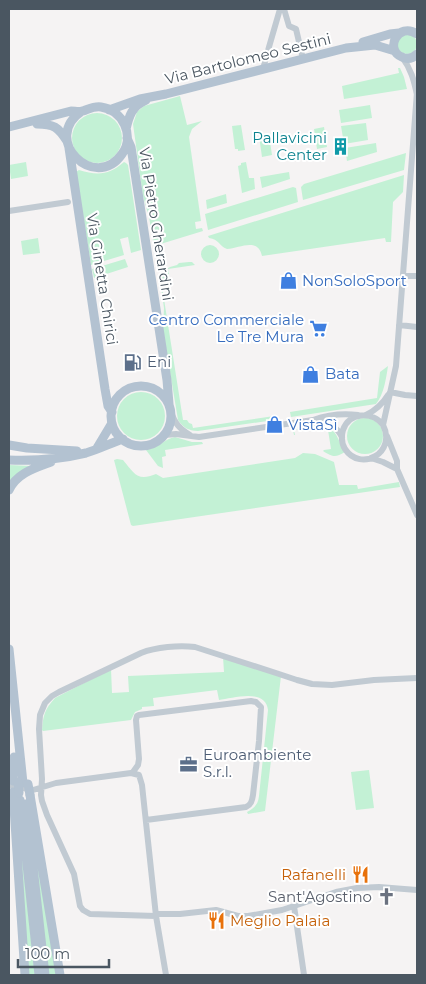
<svg xmlns="http://www.w3.org/2000/svg" width="426" height="984" viewBox="0 0 426 984" font-family="Montserrat,sans-serif">
  <style>
    .green { fill: #c3f1d5 }
    .lines { fill: none; stroke-linecap: round; stroke-linejoin: round }
    .minor { stroke: #c1cad2; stroke-width: 6 }
    .major { stroke: #b3c2d1; stroke-width: 9 }
    .major-bridge { stroke: #b3c2d1; stroke-width: 9 }
    .labels { text-anchor: middle; stroke-width: 4; stroke-linejoin: round; paint-order: stroke }
    .street-label { font-size: 15px; fill: #4a5661; stroke: #fff }
    .culture-label { font-size: 15px; fill: #0d838f; stroke: #fff; text-anchor: end }
    .shop-label { font-size: 15px; fill: #366cbe; stroke: #fff; text-anchor: start }
    .service-label { font-size: 15px; fill: #4e5e75; stroke: #fff; text-anchor: start }
    .food-label { font-size: 15px; fill: #c56008; stroke: #fff; text-anchor: end }
    .worship-label { font-size: 15px; fill: #5b616d; stroke: #fff; text-anchor: end }
  </style>
  <rect width="100%" height="100%" fill="#f5f3f3"/>
  <path class="green" d="M397 44a10 10 0 1 1 20 0a10 10 0 1 1-20 0Z
    M398,68H400L404,77L407,89L344,99L342,86L399,73Z
    M180,96L187,125L202,121L192,129L189,137L201,221L195,222L196,229L202,228L203,231L154,246L149,217L143,196L133,124L137,112L144,106Z
    M370,105L372,118L341,123L339,110Z
    M72 138a25 25 0 1 1 50 0a25 25 0 1 1-50 0Z
    M366,123L368,140L344,144L341,126Z
    M241,125L245,150L238,151V149H235L232,126Z
    M324,127L327,147L317,149L314,129Z
    M269,135L272,155L262,157L259,136Z
    M376,143L377,152L347,161L345,148Z
    M406,153L404,170L303,200L301,187L304,184Z
    M26,162L28,176L11,179L9,165Z
    M124,162L126,163L128,165L141,250L131,253L128,237L120,239L124,255L91,265L76,172L79,170C98,176 109,175 124,162Z
    M246,162L249,178H254L255,189L242,193L238,166L241,165V163Z
    M289,172L290,179L262,188L260,177Z
    M404,175L403,192L393,202L391,242H386L385,238L262,256C258,237 240,248 227,249C219,246 219,239 209,238L208,236Z
    M293,187L296,188L298,202L208,230L205,214Z
    M226,194L227,203L207,209L206,200Z
    M38,238L40,253L23,255L21,241Z
    M201 254a9 9 0 1 1 18 0a9 9 0 1 1-18 0Z
    M125,259L128,267L94,278L92,269Z
    M189,262H192L195,265L168,269L169,274L166,276L165,279L161,280L183,420H187L189,423L192,424L193,428L274,416V420L198,431C188,431 183,427 178,420L163,330L164,308L160,280L162,273L165,270L170,267L177,265L179,263Z
    M388,366C386,379 384,394 376,404L291,417L290,412L377,398L380,372Z
    M117 416a24 24 0 1 1 48 0a24 24 0 1 1-48 0Z
    M347 436a18 18 0 1 1 36 0a18 18 0 1 1-36 0Z
    M316,424C337,425 336,438 345,452C335,458 333,457 323,451L324,450L331,449L328,430L317,431L316,427L294,430L295,435H294L293,430L314,426V425Z
    M175,437L192,442H202L203,444L165,450L166,456L162,457L163,468L158,466L146,450C157,448 165,439 175,437Z
    M303,453L315,454L334,462L339,485H357L358,489L399,482L400,487L133,526L131,525L114,460L117,459L123,460C134,473 137,482 156,474L163,478L295,458Z
    M9,465L31,466L9,484Z
    M223,657L281,676L265,811L248,814L247,812C254,808 258,805 259,796L268,710C266,688 233,698 219,700L217,690L153,698L154,706L142,707V709L135,712L131,720L43,731L42,730C43,715 45,709 55,698L111,669L112,693L129,692L128,676L224,672Z
    M369,770L374,808L356,810L351,772Z
    M32,825L58,975H48Z
    M19,826L35,975H27Z"/>
  <g class="lines">
    <path class="minor" d="M284,9L289,26L296,29L303,59
      M402,57C411,69 414,80 417,95
      M263,69L269,47L280,9
      M9,211L68,202
      M403,276H417
      M399,325L417,327
      M390,392L405,395L417,396
      M171,412C175,424 180,429 190,435
      M366,415C376,410 382,405 388,395
      M317,421C328,422 337,427 342,437
      M383,425C372,411 349,412 343,430C341,437 342,444 345,449C361,473 397,452 383,425L396,366L417,92
      M165,435L176,434L199,437L313,420C327,415 343,413 358,415
      M387,436L397,461V469L417,515
      M371,458L383,462L397,469
      M133,772L138,765L139,759L136,720L137,716L139,715L251,701L256,702L261,707L259,741L253,795C252,801 251,805 246,807L146,820
      M9,785L33,790L56,783L131,773L139,775L142,785L156,916L166,975
      M294,906L304,975
      M156,914H180L216,910L238,916H248L282,910L336,892L357,888L379,887L417,890
      M156,916L90,914L83,910L80,906L74,874L47,815L42,801L41,795L42,779L39,729L40,715L45,703L52,696L59,692L141,653C156,647 179,645 195,647L276,673L297,680L312,684L332,685L374,680L417,678"/>
    <path class="major" d="M417,34C398,21 384,50 402,57C408,60 413,58 417,54
      M363,42L390,34L399,33
      M109,110L140,99L166,94L346,48L375,45L395,51
      M37,124C54,124 58,127 67,141
      M9,127L71,111C75,111 79,112 83,111C89,109 94,106 101,107C123,110 135,136 122,154C95,193 40,139 82,111
      M126,129C129,116 132,106 146,100
      M127,138L131,147L167,380L169,404
      M69,148L105,389L108,406L112,412
      M111 416a30 30 0 1 1 60 0a30 30 0 1 1-60 0Z
      M9,445L27,448L77,451
      M97,448L112,423
      M9,460C35,461 61,459 86,453C97,450 111,443 123,439
      M9,490C17,473 35,468 51,462
      M9,649L23,783
      M13,781L14,757
      M13,792L25,975
      M30,795L60,975
      M20,800L39,975
      M26,804L45,975"/>
    <path class="major-bridge" d="M18,782L19,793
      M28,784L30,795"/>
  </g>
  <defs>
    <symbol id="building-bare" viewBox="-9 -9 18 18"><path d="M-4-6H4V6H1V3H-1V6H-4ZM-2.5-4.3h1.7v1.8h-1.7ZM.8-4.3h1.7v1.8H.8ZM-2.5-1h1.7V.8h-1.7ZM.8-1h1.7V.8H.8Z" fill="#0f9aa8" stroke="#fff" stroke-width="2.5" paint-order="stroke"/></symbol>
    <symbol id="shop-bare" viewBox="-9 -9 18 18"><path d="M-5-2.5h2.3a2.7 3.5 0 0 1 5.4 0H5L5.5 6h-11ZM-1.5-2.5h3a1.5 2.3 0 0 0-3 0Z" fill="#3f7fe0" stroke="#fff" stroke-width="2.5" paint-order="stroke"/></symbol>
    <symbol id="supermarket-bare" viewBox="-9 -9 18 18"><path d="M-6-5.5h2.5l.6 2H6L4.5 2H-2.5L-4.4-4H-6ZM-1.5 3.2a1.3 1.3 0 1 0 .1 0ZM3 3.2a1.3 1.3 0 1 0 .1 0Z" fill="#3f7fe0" stroke="#fff" stroke-width="2.5" paint-order="stroke"/></symbol>
    <symbol id="fuel-bare" viewBox="-9 -9 18 18"><path d="M-5.5-6h7V0h2V4h1.3V-2.5L3-4.5l.8-.8L6-3V5H2.5V1h-1V6h-7ZM-4.2-4.7v3.2H.2V-4.7Z" fill="#5c6f8a" stroke="#fff" stroke-width="2.5" paint-order="stroke"/></symbol>
    <symbol id="office-bare" viewBox="-9 -9 18 18"><path d="M-6-3h4V-5.5h4V-3h4V5H-6ZM-1-4.5V-3h2v-1.5ZM-6 0V1H6V0Z" fill="#5c6f8a" stroke="#fff" stroke-width="2.5" paint-order="stroke"/></symbol>
    <symbol id="restaurant-bare" viewBox="-9 -9 18 18"><path d="M-5-6h1v4h1v-4h1v4h1v-4h1v5L-1.5 .5V6h-2V.5L-5-1ZM5-6V6H3V1.5H1.5Q1.5-4 5-6Z" fill="#e8710a" stroke="#fff" stroke-width="2.5" paint-order="stroke"/></symbol>
    <symbol id="church-bare" viewBox="-9 -9 18 18"><path d="M-1.2-6h2.4v3.5h3.3v2.4h-3.3V6h-2.4V-.1h-3.3v-2.4h3.3Z" fill="#6b7280" stroke="#fff" stroke-width="2.5" paint-order="stroke"/></symbol>
  </defs>
  <g fill-rule="evenodd">
    <use href="#building-bare" x="328" y="134" width="25" height="25"/>
    <use href="#shop-bare" x="276" y="268" width="25" height="25"/>
    <use href="#supermarket-bare" x="306" y="316" width="25" height="25"/>
    <use href="#fuel-bare" x="120" y="350" width="25" height="25"/>
    <use href="#shop-bare" x="298" y="362" width="25" height="25"/>
    <use href="#shop-bare" x="262" y="412" width="25" height="25"/>
    <use href="#office-bare" x="176" y="752" width="25" height="25"/>
    <use href="#restaurant-bare" x="348" y="862" width="25" height="25"/>
    <use href="#church-bare" x="374" y="884" width="25" height="25"/>
    <use href="#restaurant-bare" x="204" y="908" width="25" height="25"/>
  </g>
  <g class="labels">
    <g class="street-label">
      <text transform="translate(248 59) rotate(-14)" y="5">Via Bartolomeo Sestini</text>
      <text transform="translate(156 224) rotate(81)" y="5">Via Pietro Gherardini</text>
      <text transform="translate(102 279) rotate(81)" y="5">Via Ginetta Chirici</text>
    </g>
    <g class="culture-label">
      <text x="327" y="143">Pallavicini<tspan x="327" dy="17">Center</tspan></text>
    </g>
    <g class="shop-label">
      <text x="302" y="286">NonSoloSport</text>
      <text x="304" y="325" text-anchor="end">Centro Commerciale<tspan x="304" dy="17">Le Tre Mura</tspan></text>
      <text x="325" y="379">Bata</text>
      <text x="288" y="430">VistaSì</text>
    </g>
    <g class="service-label">
      <text x="147" y="367">Eni</text>
      <text x="203" y="760">Euroambiente<tspan x="203" dy="17">S.r.l.</tspan></text>
    </g>
    <g class="food-label">
      <text x="346" y="880">Rafanelli</text>
      <text x="230" y="926" text-anchor="start">Meglio Palaia</text>
    </g>
    <g class="worship-label">
      <text x="372" y="902">Sant'Agostino</text>
    </g>
  </g>
  <rect width="426" height="984" fill="none" stroke="#4a5661" stroke-width="20"/>
  <path d="M18 959v8h91v-8" fill="none" stroke="#4a5661" stroke-width="2.5"/>
  <text x="25" y="959" font-size="15" fill="#4a5661" stroke="#ffffff" stroke-width="4" paint-order="stroke">100 m</text>
</svg>
